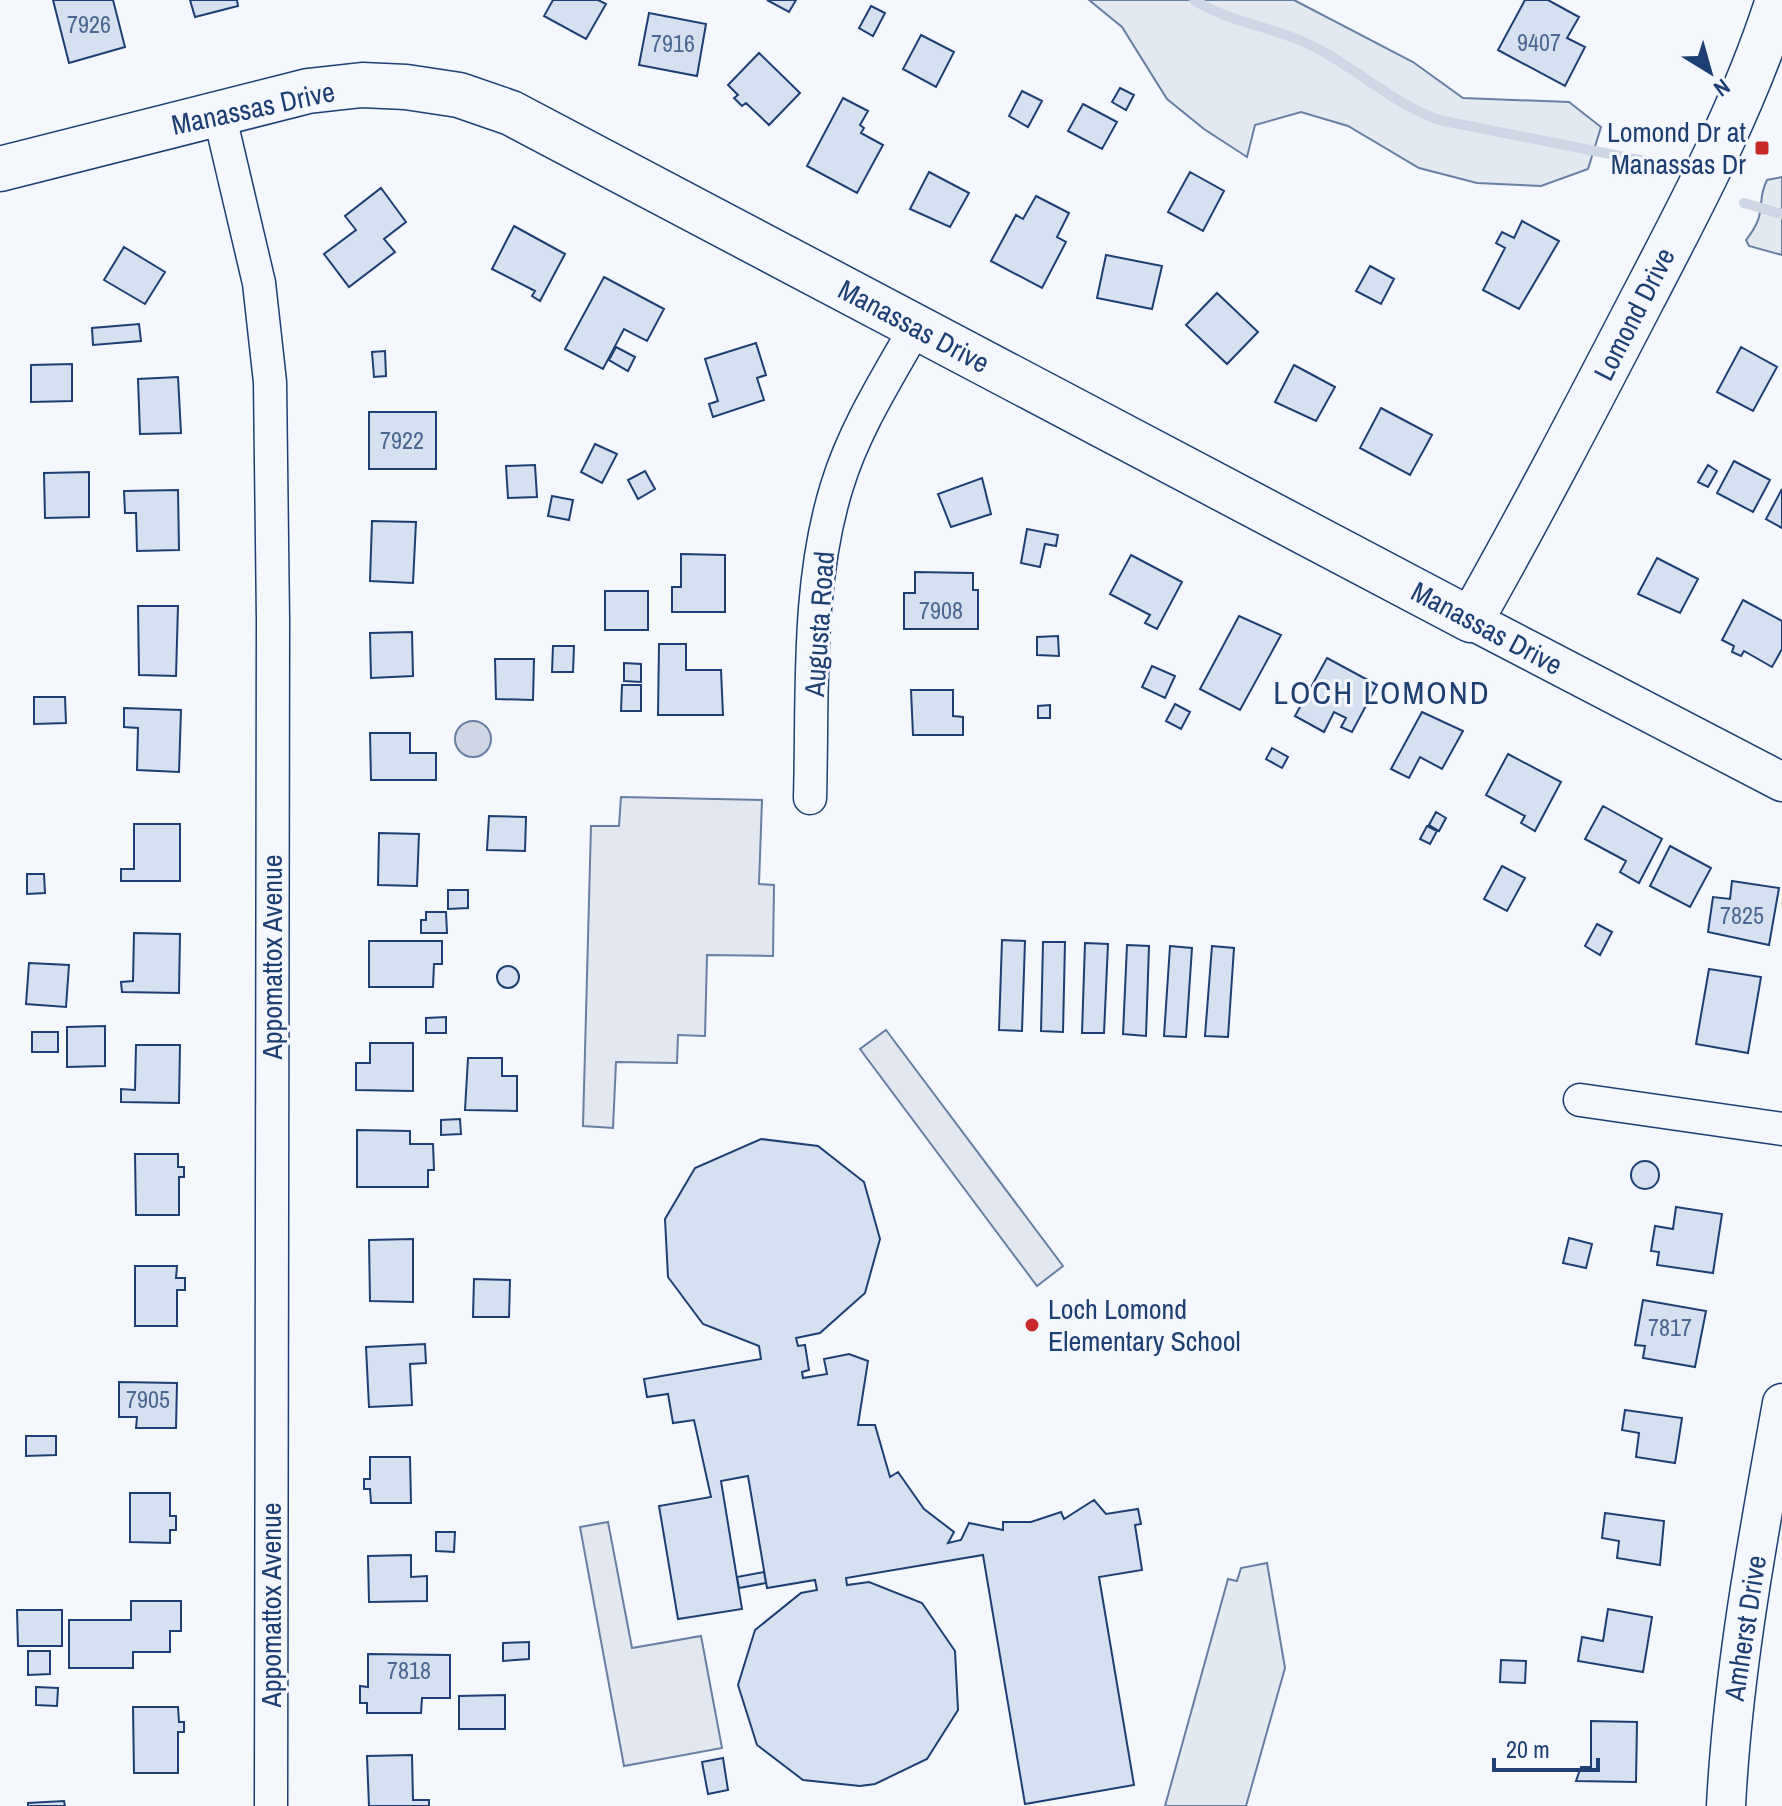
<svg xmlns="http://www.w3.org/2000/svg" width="1782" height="1806" viewBox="0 0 1782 1806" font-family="'Archivo Narrow',sans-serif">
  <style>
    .green { fill: #e3e9f0; stroke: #687fa3; stroke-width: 2 }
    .parking { fill: #e3e8f0; stroke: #687fa3; stroke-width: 2 }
    .water { fill: #cfd7e4; stroke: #687fa3; stroke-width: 2 }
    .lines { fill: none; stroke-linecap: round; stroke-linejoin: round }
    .stream { stroke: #cfd7e4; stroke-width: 10 }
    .building { fill: #d5e0f0; stroke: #1d3f73; stroke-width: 2 }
    .minor-casing { stroke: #1d3f73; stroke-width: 35 }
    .tertiary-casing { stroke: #1d3f73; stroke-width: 41 }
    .secondary-casing { stroke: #1d3f73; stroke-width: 47 }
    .minor { stroke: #f4f7fb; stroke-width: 32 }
    .tertiary { stroke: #f4f7fb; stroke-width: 38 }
    .secondary { stroke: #f4f7fb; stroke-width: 44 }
    .poi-dot { fill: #c62828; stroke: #f4f7fb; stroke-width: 3 }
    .labels { text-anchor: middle; stroke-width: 6; stroke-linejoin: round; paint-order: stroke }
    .number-label { font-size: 24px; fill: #4b6792 }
    .street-label { font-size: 28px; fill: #1d3f73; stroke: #f4f7fb }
    .poi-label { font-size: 28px; fill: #1d3f73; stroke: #f4f7fb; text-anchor: end }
    .quarter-label { font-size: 32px; letter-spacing: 2px; fill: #1d3f73; stroke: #f4f7fb }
  </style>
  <rect width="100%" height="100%" fill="#f4f7fb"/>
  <path class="green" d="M1089,0H1294L1413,62L1463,98L1569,102L1601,127L1588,169L1541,186L1477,183L1419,168L1348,126L1301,112L1255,125L1247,157L1204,129L1167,99L1122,27Z
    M1782,177V255L1749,246L1746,240C1769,211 1755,204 1767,180Z
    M1267,1563L1285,1668L1246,1806H1165L1228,1579L1237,1581L1241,1568Z"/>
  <path class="parking" d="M621,797L762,800L759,884L774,885L773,956L707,955L705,1036L678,1035L677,1063L616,1062L613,1128L583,1126L591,826H619Z
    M886,1030L1063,1266L1037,1286L860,1049Z
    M608,1522L632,1648L701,1636L722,1748L624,1766L580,1527Z"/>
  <path class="water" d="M455 739a18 18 0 1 1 36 0a18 18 0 1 1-36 0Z"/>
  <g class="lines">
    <path class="stream" d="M1194,0C1229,22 1268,26 1304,42C1353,64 1389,102 1439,120L1655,163
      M1744,203L1782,214"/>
  </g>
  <path class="building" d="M53,0H113L125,47L69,63Z
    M190,0H237L238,6L195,17Z
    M553,0H598L606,4L586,39L544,16Z
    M767,0H796L789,12Z
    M1525,0H1548L1579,17L1567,38L1585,47L1565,86L1498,50Z
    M871,6L885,13L873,36L859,28Z
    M649,13L706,24L697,76L639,65Z
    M921,35L954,52L936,87L903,69Z
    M759,53L800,93L769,125L746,103L742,106L734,98L738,95L728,85Z
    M1120,88L1134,95L1126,110L1112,102Z
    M1022,91L1042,101L1028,127L1009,116Z
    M843,98L868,111L860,125L864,128L861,133L883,145L857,193L807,166Z
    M1083,104L1117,122L1102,149L1068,131Z
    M929,172L969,193L950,227L910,209Z
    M1190,172L1224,191L1203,231L1168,212Z
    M381,188L406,222L384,239L395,252L349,287L324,254L356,230L345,216Z
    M1036,196L1069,213L1057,237L1066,242L1042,288L991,261L1016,215L1023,219Z
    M1522,221L1559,241L1519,309L1483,290L1505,248L1496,243L1502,232L1514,238Z
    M514,226L565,254L540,301L532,296L535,291L492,269Z
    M124,247L165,272L145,304L104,280Z
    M1106,255L1162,266L1152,309L1097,298Z
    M1370,266L1394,279L1381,304L1356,291Z
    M604,277L664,309L647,341L624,329L603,369L565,349Z
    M1217,293L1258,332L1227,364L1186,325Z
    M139,324L141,341L93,345L92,328Z
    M756,343L766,375L757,378L764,400L713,417L709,404L718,401L705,359Z
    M616,347L635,357L628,371L609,360Z
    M1741,347L1777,367L1753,411L1717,392Z
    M385,351L386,376L374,377L372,352Z
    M72,364V401L31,402V365Z
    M1294,365L1335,387L1316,421L1275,402Z
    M178,377L181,433L140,434L138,379Z
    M1381,408L1432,435L1410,475L1360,448Z
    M369,412H436V469H369Z
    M595,444L617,454L602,483L581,472Z
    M1734,461L1770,480L1753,512L1717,493Z
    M535,465L537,497L508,498L506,466Z
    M1708,465L1717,471L1708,487L1698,482Z
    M645,471L655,489L638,499L628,480Z
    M89,472V517L45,518L44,473Z
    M982,478L991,514L951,527L938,494Z
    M1782,489V528L1766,519Z
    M178,490L179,550L137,551L136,513H125L124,491Z
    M552,496L573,500L569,520L548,516Z
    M372,521L416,522L413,583L370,581Z
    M1027,529L1058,535L1056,546L1045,544L1040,567L1021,563Z
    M681,554L725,555V612H672V587H681Z
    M1131,555L1182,582L1157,629L1145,623L1150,615L1110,594Z
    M1657,558L1698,579L1680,613L1638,594Z
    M915,572L973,573V590H978V629H904V593H915Z
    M605,591H648V630H605Z
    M1743,600L1782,621V649L1772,667L1744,651L1741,656L1732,652L1734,646L1722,640Z
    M138,606H178L176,676L139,675Z
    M1239,616L1281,635L1240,710L1200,689Z
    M412,632L413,676L371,678L370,633Z
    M1058,636L1059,656L1037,655V637Z
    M659,644H686V670H721L723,715H658Z
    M553,646H574L573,672H552Z
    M1327,658L1377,685L1352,732L1341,727L1346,718L1334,712L1324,732L1295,716Z
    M495,659H534L533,700L496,699Z
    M624,663L641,664V682L624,681Z
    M1152,666L1175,676L1165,698L1142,687Z
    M622,685H641V711H621Z
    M911,690H953V716L963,717V735H913Z
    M34,697H65L66,723L34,724Z
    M1175,704L1190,712L1181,729L1166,721Z
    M1050,705V718H1038V706Z
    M124,708L181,710L179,772L137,770L138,728L124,727Z
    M1422,712L1463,731L1442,769L1420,757L1409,778L1391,769Z
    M370,733H410V753H436V780H371Z
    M1272,748L1288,757L1282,768L1266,759Z
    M1508,754L1561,782L1535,831L1521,823L1525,816L1486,795Z
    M1603,806L1662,839L1639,883L1620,872L1626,861L1585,839Z
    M1436,812L1446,818L1439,831L1429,825Z
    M489,816L526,817L525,851L487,850Z
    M134,824H180V881H121V869H134Z
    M1427,826L1437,831L1430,844L1420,839Z
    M379,833L419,834L417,886L378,885Z
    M1670,846L1711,868L1690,907L1650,886Z
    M1502,866L1525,878L1507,911L1484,899Z
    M27,874H44L45,893L27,894Z
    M1732,881L1779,888L1769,945L1708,932L1713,897L1730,899Z
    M448,890H468V908L448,909Z
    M426,912H446L447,933H421V920H426Z
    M1597,924L1612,932L1600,955L1585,946Z
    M134,933L180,934L179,993L122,992L121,982L133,981Z
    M1002,940L1025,941L1022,1031L999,1030Z
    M369,941H442V964H434L433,987H369Z
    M1043,942H1065L1063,1032L1041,1031Z
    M1085,943L1108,944L1104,1033H1082Z
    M1127,945L1149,946L1146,1036L1123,1034Z
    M1170,946L1192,948L1186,1037L1164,1036Z
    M1212,946L1234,948L1228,1037L1205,1036Z
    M29,963L69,965L66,1007L26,1004Z
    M497 977a11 11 0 1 1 22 0a11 11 0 1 1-22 0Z
    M1709,969L1761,977L1748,1053L1696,1044Z
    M446,1017V1033H426V1018Z
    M105,1026V1066L67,1067V1027Z
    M32,1032H58V1052H32Z
    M370,1043H413V1091L356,1090V1063H370Z
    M136,1045H180L179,1103L121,1102V1089L135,1090Z
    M468,1058H502V1076H517V1111L465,1110Z
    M460,1119L461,1134L441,1135V1120Z
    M357,1130L410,1131V1144H433L434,1170H428V1187H357Z
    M761,1139L818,1146L864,1182L880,1239L865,1293L820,1333L796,1338L798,1346L805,1345L809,1370L802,1372L803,1378L827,1374L824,1359L849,1354L868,1361L858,1425H875L890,1477L898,1472L924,1509L954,1532L948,1543L961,1540L969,1523L1003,1530V1522H1031L1061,1512L1064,1519L1094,1500L1106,1514L1138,1509L1141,1524L1135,1525L1142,1570L1099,1577L1134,1785L1025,1804L983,1555L846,1578L847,1585L869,1582L922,1603L955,1651L958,1710L927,1759L875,1784L860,1786L803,1780L757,1745L738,1685L755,1630L801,1593L817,1590L815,1580L767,1588L748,1476L721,1481L742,1609L678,1619L659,1506L711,1497L694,1420L673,1423L668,1394L647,1397L644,1379L761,1359L759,1346L703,1324L668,1277L665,1219L695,1168Z
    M135,1154H178V1167H184V1177H179V1215H136Z
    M1631 1175a14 14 0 1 1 28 0a14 14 0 1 1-28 0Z
    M1676,1207L1722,1214L1713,1273L1657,1265L1659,1252L1651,1251L1655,1226L1673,1229Z
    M1569,1238L1592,1244L1586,1268L1563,1263Z
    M413,1239V1302L370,1301L369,1240Z
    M135,1266H177L176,1278H185V1290H177V1326H135Z
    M474,1279L510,1280L509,1317H473Z
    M1643,1300L1706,1311L1695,1367L1643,1358L1645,1346L1635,1345Z
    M425,1344L426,1363L410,1364L412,1405L369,1407L366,1347Z
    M119,1382L177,1383L176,1428H136L137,1417H119Z
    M1625,1410L1682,1418L1675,1463L1636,1457L1639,1433L1622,1430Z
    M26,1436H56V1455L26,1456Z
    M370,1457H410L411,1503H371L370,1489H364V1479H370Z
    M130,1493H170V1516H176V1530H170V1543L130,1542Z
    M1605,1513L1664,1521L1660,1565L1617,1558L1619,1541L1602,1538Z
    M436,1532H455L454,1552L436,1551Z
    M411,1555V1577L427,1576V1601L369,1602L368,1556Z
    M764,1572L766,1583L739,1588L737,1577Z
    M131,1601H181V1631H170V1652H133V1668H69V1620H131Z
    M1608,1609L1652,1617L1643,1672L1578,1661L1582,1637L1603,1641Z
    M17,1610H62V1646H18Z
    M529,1642V1659L503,1661V1643Z
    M28,1651H50V1674L28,1675Z
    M368,1654L450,1655V1698H422L421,1713H367V1703H360V1686L368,1687Z
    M1501,1660L1526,1661L1525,1683L1500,1682Z
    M36,1687L58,1688L57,1706L36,1705Z
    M505,1695V1729H459V1696Z
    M133,1707H178L179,1722H184V1732H178V1773H134Z
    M1591,1721L1637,1722L1636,1782L1576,1781L1581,1767H1591Z
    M412,1755L413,1800H429V1806H369L367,1756Z
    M723,1758L728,1790L708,1794L702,1762Z
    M64,1801L65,1806H28V1803Z"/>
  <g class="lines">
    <defs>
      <path id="minor" d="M219,113L259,283L270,382L273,620L271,1806
        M810,798C813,695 806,585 837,486C854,430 887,378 916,327
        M1580,1100L1782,1129"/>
      <path id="tertiary" d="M1471,620L1782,782
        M1726,1806C1733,1670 1758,1537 1782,1403"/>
      <path id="secondary" d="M0,169L308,91L362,85L406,87L459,95L511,113L1471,620C1531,514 1587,406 1643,298C1693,202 1745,104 1778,0"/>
    </defs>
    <use href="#minor" class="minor-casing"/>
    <use href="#tertiary" class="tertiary-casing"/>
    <use href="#secondary" class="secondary-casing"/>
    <use href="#minor" class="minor"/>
    <use href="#tertiary" class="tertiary"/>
    <use href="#secondary" class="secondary"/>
  </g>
  <g class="poi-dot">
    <rect x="1754" y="140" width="16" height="16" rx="4"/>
    <circle cx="1032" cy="1325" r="8"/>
  </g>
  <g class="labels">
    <g class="number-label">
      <text x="89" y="33">7926</text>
      <text x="1539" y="51">9407</text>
      <text x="673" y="52">7916</text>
      <text x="402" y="449">7922</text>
      <text x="941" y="619">7908</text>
      <text x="1742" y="924">7825</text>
      <text x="1670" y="1336">7817</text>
      <text x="148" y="1408">7905</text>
      <text x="409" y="1679">7818</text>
    </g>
    <g class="street-label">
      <text transform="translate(253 108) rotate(-12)" y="10">Manassas Drive</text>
      <text transform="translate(1634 314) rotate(-63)" y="10">Lomond Drive</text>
      <text transform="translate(914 326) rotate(28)" y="10">Manassas Drive</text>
      <text transform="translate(819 624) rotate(-86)" y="10">Augusta Road</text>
      <text transform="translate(1487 628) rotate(28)" y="10">Manassas Drive</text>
      <text transform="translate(272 957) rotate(-90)" y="10">Appomattox Avenue</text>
      <text transform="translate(271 1605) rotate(-90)" y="10">Appomattox Avenue</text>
      <text transform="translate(1745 1628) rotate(-81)" y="10">Amherst Drive</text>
    </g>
    <g class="poi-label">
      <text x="1746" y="142">Lomond Dr at<tspan x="1746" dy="32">Manassas Dr</tspan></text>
      <text x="1048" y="1319" text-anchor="start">Loch Lomond<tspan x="1048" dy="32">Elementary School</tspan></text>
    </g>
    <g class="quarter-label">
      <text x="1382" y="704">LOCH LOMOND</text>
    </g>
  </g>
  <g transform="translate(1710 72) rotate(143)" stroke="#f4f7fb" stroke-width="6" paint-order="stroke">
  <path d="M0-6L14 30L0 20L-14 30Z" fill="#1d3f73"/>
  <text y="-12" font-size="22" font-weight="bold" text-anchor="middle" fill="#1d3f73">N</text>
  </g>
  <path d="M1494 1758v12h104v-12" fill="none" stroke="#1d3f73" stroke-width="4"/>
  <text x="1506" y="1758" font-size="24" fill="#1d3f73" stroke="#f4f7fb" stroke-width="6" paint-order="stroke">20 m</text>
</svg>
